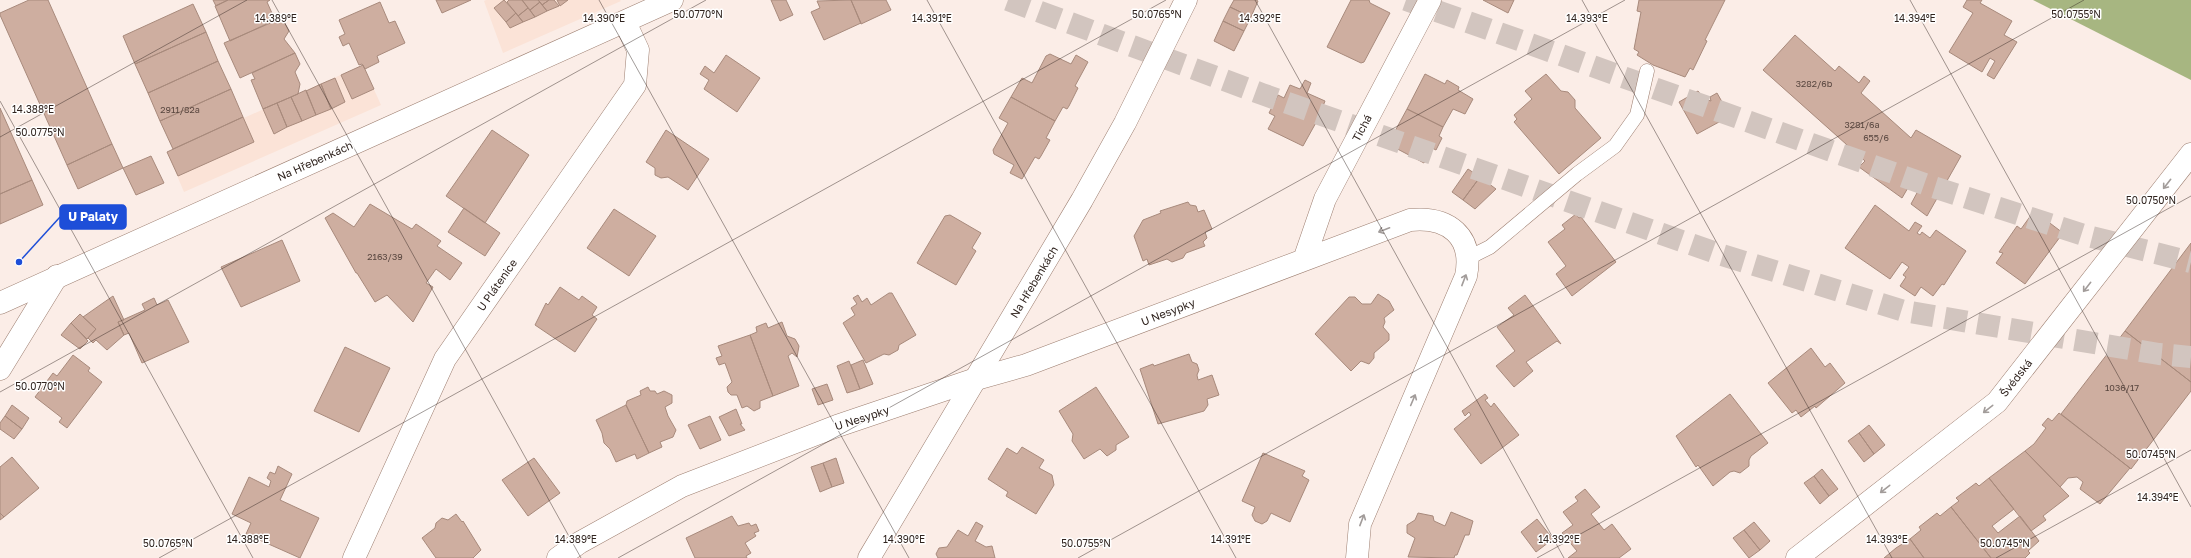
<svg xmlns="http://www.w3.org/2000/svg" width="2191" height="558" viewBox="0 0 2191 558" font-family="'Golos Text',sans-serif">
  <style>
    .built { fill: #fbe3d7 }
    .forest { fill: #a7b681 }
    .building { fill: #ceaea0; stroke: #a88a7c }
    .lines { fill: none; stroke-linecap: round; stroke-linejoin: round }
    .trunk-tunnel { stroke: #d2c5bf; stroke-width: 22; stroke-dasharray: 22 11; stroke-linecap: butt }
    .service-casing { stroke: #9d7f71; stroke-width: 15 }
    .minor-casing { stroke: #9d7f71; stroke-width: 23 }
    .tertiary-casing { stroke: #9d7f71; stroke-width: 23 }
    .service { stroke: #fff; stroke-width: 14 }
    .minor { stroke: #fff; stroke-width: 22 }
    .tertiary { stroke: #fff; stroke-width: 22 }
    .oneway { stroke: #a29c9a }
    .ticks { fill: none; stroke: #30241f; stroke-width: 1; stroke-opacity: 0.45 }
    .labels { text-anchor: middle; stroke-width: 3; stroke-linejoin: round; paint-order: stroke }
    .number-label { font-size: 9px; fill: #58463f }
    .street-label { font-size: 11px; fill: #30241f; stroke: #fff }
    .ticks-label { font-size: 10px; text-anchor: middle; fill: #30241f; stroke: #fff; stroke-width: 3; stroke-linejoin: round; paint-order: stroke }
    .leader { fill: none; stroke: #1d4ed8; stroke-width: 1.5 }
    .callout-dot { fill: #1d4ed8; stroke: #fff; stroke-width: 1.5 }
    .callout { fill: #1d4ed8; stroke: #1d4ed8; stroke-width: 1.5 }
    .callout-label { font-size: 12px; text-anchor: middle; font-weight: bold; fill: #fff }
  </style>
  <rect width="100%" height="100%" fill="#fbede7"/>
  <path class="built" d="M486,0H620L621,1L503,53L484,1Z
    M363,65L381,105L184,192L167,152Z"/>
  <path class="forest" d="M2033,0H2191V80Z"/>
  <path class="building" d="M29,0H48L112,144L67,165L0,15V13Z
    M213,0H228L216,6Z
    M228,0H270L267,2L275,20L230,41L215,6Z
    M436,0H471L442,13Z
    M504,0L516,13L506,22L494,8Z
    M509,0H522L528,8L518,16L507,2Z
    M522,0H538L540,2L530,10Z
    M538,0H549L542,5Z
    M549,0H554L559,6L547,11L542,5Z
    M557,0H568L560,6Z
    M771,0H786L793,15L780,21Z
    M851,0L861,23L824,40L811,12L820,8L817,1Z
    M851,0H886L891,10L861,24Z
    M1234,0H1256L1258,1L1251,17L1230,7Z
    M1351,0H1369L1370,3L1390,13L1364,62L1361,63L1327,47Z
    M1483,0H1514L1508,13Z
    M1639,0H1725L1705,40L1707,41L1693,70L1690,68L1685,77L1653,65L1637,55L1639,52L1634,49L1641,12L1637,11Z
    M1967,0H1982L1980,3L2012,21L2004,35L2017,42L1994,79L1987,75L1995,61L1990,58L1982,72L1949,52L1973,13L1963,7Z
    M380,2L389,23L395,21L405,43L377,56L379,62L365,69L362,64L359,65L349,43L343,46L339,37L345,34L339,20Z
    M540,2L547,11L535,17L530,10Z
    M193,4L206,32L135,64L123,36Z
    M1230,7L1251,17L1244,31L1223,21Z
    M528,8L535,17L523,22L518,16Z
    M516,13L523,22L510,28L506,22Z
    M282,18L289,31L284,39L295,53L240,78L224,43Z
    M1223,21L1244,31L1234,51L1214,41Z
    M206,32L218,61L148,93L135,64Z
    M1795,35L1835,71L1839,66L1859,83L1864,76L1870,81L1861,93L1911,138L1916,130L1961,156L1927,216L1911,204L1918,191L1909,186L1902,198L1859,167L1865,161L1763,70Z
    M295,53L300,64L295,72L300,84L298,94L263,109L251,80L255,79L252,73Z
    M1050,54L1071,64L1076,55L1088,62L1075,86L1078,88L1069,106L1067,109L1063,107L1055,121L1011,97L1022,78L1032,83L1046,56Z
    M726,55L760,78L737,112L704,89L709,80L700,74L705,66L714,73Z
    M218,61L231,89L160,121L148,93Z
    M363,65L374,89L352,99L341,75Z
    M1425,74L1445,84L1447,80L1459,87L1458,90L1473,99L1465,114L1453,109L1443,127L1407,109Z
    M1546,74L1561,91L1568,92L1575,100V108L1601,138L1559,174L1514,122L1517,119L1514,115L1532,99L1525,91Z
    M335,78L345,102L331,109L321,84Z
    M1305,80L1311,83L1307,93L1325,101L1318,119L1303,146L1268,129L1275,116L1269,113L1278,95L1284,98L1290,85L1300,89Z
    M321,84L331,109L316,115L306,91Z
    M231,89L243,117L173,149L160,121Z
    M306,90L316,115L302,121L291,97Z
    M1698,91L1704,99L1711,101L1710,97L1717,93L1730,116L1697,134L1679,102Z
    M291,97L302,121L287,127L277,103Z
    M1011,97L1055,121L1046,138L1050,140L1041,156L1039,159L1035,157L1022,179L1010,173L1014,165L994,154L993,150L1008,123L999,118Z
    M277,103L287,127L274,134L263,109Z
    M0,108L32,180L0,194Z
    M1407,109L1443,127L1439,136L1442,138L1436,150L1432,148L1424,163L1388,144Z
    M243,117L254,142L178,176L167,152Z
    M492,130L529,155L485,223L446,196Z
    M666,130L709,159L688,190L668,177L661,178L655,175V168L646,162Z
    M112,144L123,168L78,189L67,165Z
    M151,156L164,183L136,195L123,168Z
    M1468,169L1480,177L1463,200L1452,192Z
    M1480,177L1496,189L1475,209L1463,200Z
    M32,180L43,205L0,224V194Z
    M1188,202L1190,205L1196,206L1198,212L1204,210L1212,229L1205,232L1207,238L1203,242L1205,246L1186,253L1183,258L1172,262L1167,259L1149,265L1147,259L1143,261L1134,236L1143,220L1161,213L1160,211Z
    M370,204L412,229L416,224L441,241L437,246L462,263L450,280L436,269L426,283L433,287L413,322L387,295L375,302L357,273H356L325,218L333,213L354,227Z
    M1875,205L1909,231L1915,222L1922,226L1917,233L1920,235L1922,232L1930,238L1936,230L1966,251L1944,285L1942,284L1933,296L1921,287L1915,296L1900,286L1906,277L1903,275L1909,267L1902,262L1890,279L1845,248Z
    M464,208L500,233L485,256L448,232Z
    M614,209L656,236L629,276L587,248Z
    M2034,211L2063,233L2025,284L1996,263L2003,253L1999,252L2017,226L2021,229Z
    M1576,214L1579,218L1581,217L1616,262L1572,296L1556,274L1566,266L1548,242L1565,229L1562,225Z
    M950,215L981,233L972,248L976,251L956,285L917,263L945,216Z
    M282,240L300,281L241,307L221,267Z
    M2191,243V382L2125,331Z
    M560,287L579,300L582,296L597,307L592,315L597,319L575,352L535,325L546,303L548,305Z
    M889,293H892L916,335L899,345L898,350L889,355L884,354L866,363L843,323L855,315L851,308L857,304L853,298L858,295L862,302L867,298L871,305Z
    M1378,294L1389,301L1394,310L1384,318L1385,322L1383,327L1389,334V340L1374,353V358L1369,364L1361,361L1351,371L1315,334L1349,297H1355L1362,304H1371Z
    M1525,295L1561,344L1557,341L1526,362L1533,371L1514,387L1496,366L1515,351L1497,327L1514,315L1508,308Z
    M113,296L124,320L118,322L124,335L107,350L96,340L93,343L88,338L96,329L83,317Z
    M154,298L157,305L168,300L189,342L142,363L129,333L124,335L118,322L145,310L142,304Z
    M80,314L96,329L87,339L71,323Z
    M782,322L787,336L795,339L799,346L797,357L792,353L788,356L799,386L773,396L750,335L757,332L756,327L766,323L768,328Z
    M71,323L88,341L80,349L61,335Z
    M2125,331L2191,382V391L2131,469L2061,414Z
    M750,335L773,396L760,401V408L754,411L747,406L742,408L737,395H731L728,392L727,387L732,382L725,363L719,365L716,358L722,356L718,346Z
    M345,347L390,368L359,432L314,411Z
    M1811,348L1825,367L1830,363L1845,383L1816,408L1815,406L1801,417L1796,410L1792,413L1768,383Z
    M1189,354L1192,362L1197,364L1199,370L1197,375L1198,380L1212,375L1219,395L1207,399L1208,405L1204,411L1158,424L1140,369L1153,364L1154,366Z
    M73,355L90,368L88,371L102,382L67,428L59,422L62,418L35,397L53,373L57,376Z
    M863,360L873,384L860,389L851,365Z
    M849,361L860,389L847,393L837,366Z
    M827,384L833,400L818,405L812,389Z
    M648,387L650,391H655L657,394L664,391L672,395V403L665,407L668,416L676,430L673,437L660,442L662,447L649,453L626,405L627,401L641,395L640,391Z
    M1096,387L1129,437L1116,445V450L1107,456L1100,449L1084,459L1072,441L1073,434L1059,411Z
    M1485,394L1488,398L1485,400L1491,407L1494,403L1519,435L1481,464L1454,429L1471,415L1469,412L1465,416L1462,411Z
    M1730,394L1768,443L1751,456L1749,460V466L1740,473L1734,471L1730,472L1713,486L1698,465L1696,467L1676,436Z
    M12,405L29,418L22,429L5,416Z
    M626,405L649,453L637,459L635,454L616,462L610,449L604,443L602,433L596,420Z
    M736,409L742,424H740L745,430L729,436L719,417Z
    M2059,413L2130,468L2100,504L2080,489L2083,482L2077,477L2068,478L2060,487L2025,451L2034,444L2046,428L2042,425L2048,418L2052,421Z
    M5,416L22,429L14,439L0,429V423Z
    M710,416L721,440L700,449L688,425Z
    M1869,425L1885,445L1874,454L1859,433Z
    M1859,433L1874,454L1864,462L1848,441Z
    M1022,447L1044,460L1039,468L1052,475L1054,485L1036,514L1006,496L1008,492L988,479L1007,448L1017,454Z
    M2025,451L2069,496L2043,516L2046,520L2031,531L1989,478Z
    M1263,453L1305,471L1302,476L1309,480L1290,522L1271,513L1267,521L1262,524L1255,521L1252,515L1255,507L1242,501Z
    M12,457L39,488L4,517L0,513V467Z
    M534,458L560,493L528,516L502,480Z
    M836,458L844,483L832,487L823,463Z
    M823,463L832,487L820,492L811,467Z
    M278,466L292,474L280,500L319,518L300,558L246,534L251,523L232,514L249,477L269,487L271,481L267,478L270,472L275,474Z
    M1822,469L1838,489L1829,496L1814,476Z
    M1814,476L1829,496L1820,504L1804,483Z
    M1989,478L2014,509L1992,526L1998,533L2020,516L2039,541L2028,551L2030,553L2025,558H1991L1951,507L1959,501L1956,498L1976,483L1979,486Z
    M1585,489L1600,507L1591,514L1604,530L1612,524L1631,549L1619,558H1568L1577,551L1562,533L1573,525L1563,512L1578,501L1575,497Z
    M1951,507L1991,558H1924L1910,539L1921,530L1919,527L1937,513L1940,516Z
    M1451,512L1473,521L1469,535H1465L1457,555H1455L1454,558L1408,557L1415,538L1407,533V525L1415,520L1418,513L1433,516L1434,521L1445,526Z
    M0,513L4,517L0,520Z
    M456,514L462,522L463,521L481,550L473,558H436L422,538L435,528L436,523L442,518L448,520Z
    M732,516L738,526L749,523L751,526L756,524L759,531L754,533L756,536L745,543L751,553L746,556L747,558H695L686,538Z
    M1537,519L1553,539L1536,552L1521,532Z
    M976,522L983,526L975,541L986,547L992,546L995,558H938L936,554L939,548L947,547L958,530L968,536Z
    M1754,522L1770,541L1760,550L1744,530Z
    M1744,530L1760,550L1749,558L1733,538Z
    M1910,539L1924,558H1884L1896,548Z"/>
  <g class="lines">
    <path class="trunk-tunnel" d="M1008,0L1262,94L1719,254L1904,311L2159,354L2191,357
      M1406,0L1930,186L2084,235L2191,262"/>
    <defs>
      <path id="service" d="M1468,258L1490,247L1577,174L1615,146L1637,115L1647,71"/>
      <path id="minor" d="M1304,260L1325,199L1430,0
        M0,369L57,276
        M354,558L445,359L635,85L638,50L625,22
        M558,558L579,543L682,486L837,426L973,380L1026,365L1410,220C1448,216 1474,236 1466,276L1360,524L1357,558
        M1797,558L1997,402L2191,154"/>
      <path id="tertiary" d="M0,303L672,0
        M869,558L1082,200L1125,123L1186,0"/>
    </defs>
    <use href="#service" class="service-casing"/>
    <use href="#minor" class="minor-casing"/>
    <use href="#tertiary" class="tertiary-casing"/>
    <use href="#service" class="service"/>
    <use href="#minor" class="minor"/>
    <use href="#tertiary" class="tertiary"/>
  </g>
  <defs><path id="oneway-shaft" d="M-6 0H5M1.5-3L5.5 0L1.5 3" fill="none" stroke-width="1.6" stroke-linecap="round" stroke-linejoin="round"/></defs>
  <g class="oneway">
    <use href="#oneway-shaft" transform="translate(2167 184) rotate(128)"/>
    <use href="#oneway-shaft" transform="translate(1384 230) rotate(159)"/>
    <use href="#oneway-shaft" transform="translate(1464 280) rotate(-69)"/>
    <use href="#oneway-shaft" transform="translate(2087 287) rotate(128)"/>
    <use href="#oneway-shaft" transform="translate(1413 400) rotate(-67)"/>
    <use href="#oneway-shaft" transform="translate(1988 409) rotate(142)"/>
    <use href="#oneway-shaft" transform="translate(1885 489) rotate(142)"/>
    <use href="#oneway-shaft" transform="translate(1362 520) rotate(-69)"/>
  </g>
  <path class="ticks" d="M272,0L581,558M599,0L909,558M927,0L1236,558M1255,0L1564,558M1582,0L1892,558M1910,0L2191,507M0,101L253,558M0,137L247,0M0,392L706,0M159,558L1166,0M618,558L1625,0M1078,558L2084,0M1537,558L2191,196M1996,558L2191,450"/>
  <g class="labels">
    <g class="number-label">
      <text x="1814" y="87">3282/6b</text>
      <text x="180" y="113">2911/82a</text>
      <text x="1862" y="128">3281/6a</text>
      <text x="1876" y="141">655/6</text>
      <text x="385" y="260">2163/39</text>
      <text x="2122" y="391">1036/17</text>
    </g>
    <g class="street-label">
      <text transform="translate(1362 128) rotate(-62)" y="4">Tichá</text>
      <text transform="translate(315 161) rotate(-24)" y="4">Na Hřebenkách</text>
      <text transform="translate(1034 282) rotate(-59)" y="4">Na Hřebenkách</text>
      <text transform="translate(497 285) rotate(-55)" y="4">U Plátenice</text>
      <text transform="translate(1168 312) rotate(-21)" y="4">U Nesypky</text>
      <text transform="translate(2016 378) rotate(-52)" y="4">Švédská</text>
      <text transform="translate(862 418) rotate(-18)" y="4">U Nesypky</text>
    </g>
  </g>
  <g class="ticks-label">
    <text x="698" y="18">50.0770°N</text>
    <text x="1157" y="18">50.0765°N</text>
    <text x="2076" y="18">50.0755°N</text>
    <text x="276" y="22">14.389°E</text>
    <text x="604" y="22">14.390°E</text>
    <text x="932" y="22">14.391°E</text>
    <text x="1260" y="22">14.392°E</text>
    <text x="1587" y="22">14.393°E</text>
    <text x="1915" y="22">14.394°E</text>
    <text x="33" y="113">14.388°E</text>
    <text x="40" y="136">50.0775°N</text>
    <text x="2151" y="204">50.0750°N</text>
    <text x="40" y="390">50.0770°N</text>
    <text x="2151" y="458">50.0745°N</text>
    <text x="2158" y="501">14.394°E</text>
    <text x="248" y="543">14.388°E</text>
    <text x="576" y="543">14.389°E</text>
    <text x="904" y="543">14.390°E</text>
    <text x="1231" y="543">14.391°E</text>
    <text x="1559" y="543">14.392°E</text>
    <text x="1887" y="543">14.393°E</text>
    <text x="168" y="547">50.0765°N</text>
    <text x="1086" y="547">50.0755°N</text>
    <text x="2005" y="547">50.0745°N</text>
  </g>
  <path class="leader" d="M19 262L60 217"/>
  <circle class="callout-dot" cx="19" cy="262" r="4"/>
  <rect class="callout" x="60" y="205" width="66" height="24" rx="4"/>
  <g class="callout-label">
    <text x="93" y="221">U Palaty</text>
  </g>
</svg>
